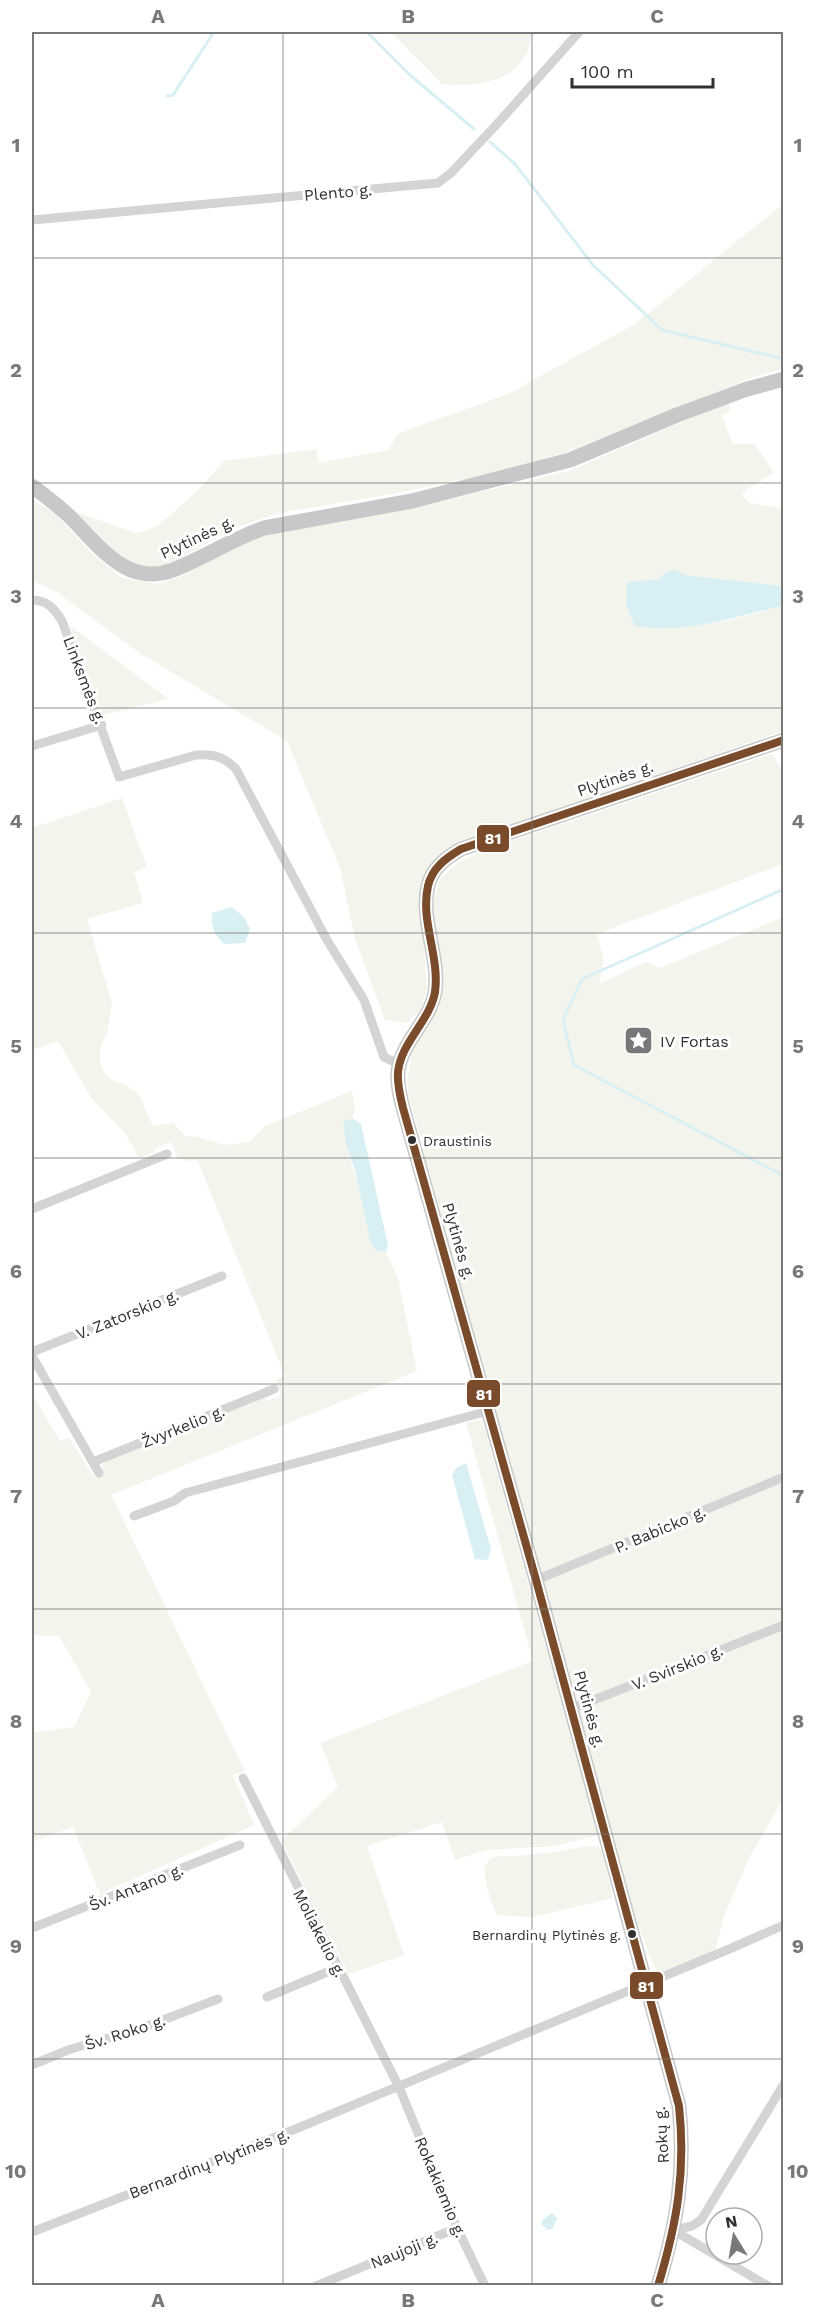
<svg xmlns="http://www.w3.org/2000/svg" width="815" height="2317" viewBox="0 0 815 2317" font-family="'Work Sans',sans-serif">
  <style>
    .green { fill: #f3f5ec }
    .water { fill: #d8eff3 }
    .lines { fill: none; stroke-linecap: round; stroke-linejoin: round }
    .stream { stroke: #d8eff3; stroke-width: 3 }
    .minor { stroke: #d4d4d4; stroke-width: 9 }
    .primary { stroke: #c8c8c8; stroke-width: 15 }
    .bus-1-casing { stroke: #fff; stroke-width: 12 }
    .bus-1 { stroke: #7a4b2a; stroke-width: 8 }
    .grid { fill: none; stroke: #787878; stroke-width: 1.5; stroke-opacity: 0.55 }
    .bus-dot { fill: #303030; stroke: #fff; stroke-width: 2 }
    .labels { text-anchor: middle; stroke-width: 6; stroke-linejoin: round; paint-order: stroke }
    .bus-label { font-size: 14px; fill: #303030; stroke: #fff; text-anchor: start }
    .street-label { font-size: 16px; fill: #303030; stroke: #fff }
    .poi-label { font-size: 16px; fill: #303030; stroke: #fff; text-anchor: start }
    .line-badge { stroke: #fff; stroke-width: 2 }
    .badge-label { font-size: 16px; text-anchor: middle; font-weight: bold; fill: #fff }
    .neatline { fill: none; stroke: #787878; stroke-width: 2 }
    .grid-label { font-size: 20px; text-anchor: middle; font-weight: bold; fill: #787878 }
  </style>
  <rect width="100%" height="100%" fill="#fff"/>
  <path class="green" d="M391,32H532C528,80 482,88 442,84Z
    M783,204L782,369L756,376L567,452L480,476L387,495L278,513L229,530L182,558L159,567H139L117,558L73,511L136,533C161,532 207,481 224,461L317,449L318,463L389,450L397,434L508,394L635,324Z
    M728,402L731,410L722,416L733,444H755L774,473L747,489L742,495L749,503L783,508V584L781,586L685,575L675,570L660,579L627,582L675,628L725,621L783,606V731L464,841L441,856L422,913L427,989L420,1010L407,1023L385,1020L355,939L340,868L287,741L141,654L55,591L32,581V499L55,514L95,556L122,578L157,584L183,576L246,540L278,532L417,507L569,471Z
    M69,625L169,699L103,715Z
    M772,754L783,771V864L597,934L604,960L599,984L646,962L660,968L783,917V1799L749,1858L724,1916L715,1951L661,1972C647,1966 648,1940 638,1927L424,1161L421,1140L409,1097L407,1083L412,1051L424,1031L435,930L434,900L440,879L456,864L481,851Z
    M122,798L147,867L134,872L143,903L87,919L112,1003L107,1032L100,1049V1061L104,1073L112,1080L126,1085L138,1093L153,1126L173,1123L185,1136L198,1137L224,1145L249,1142L265,1126L352,1091L355,1107L352,1118L343,1122L346,1145L377,1251L386,1252L398,1279L417,1371L111,1495L245,1771L233,1775L254,1825L100,1894L73,1827L32,1842V1733L74,1727L91,1692L59,1636L32,1635V1393L60,1441L69,1438L94,1477L103,1473V1465L106,1461L264,1397L266,1401L281,1396L276,1380L285,1376L197,1159L189,1161L178,1158L171,1142L155,1148V1152L139,1158L125,1133L92,1099L58,1041L32,1050V1026H35L32,1014V828Z
    M479,1420L483,1422L599,1835L554,1846L486,1850L455,1860L442,1822L367,1846L404,1955L349,1974L281,1841L338,1787L320,1743L533,1661L466,1423Z
    M589,1846H597L602,1850L613,1898L533,1917L497,1915C492,1904 479,1872 488,1861C493,1855 503,1856 510,1856C537,1855 562,1851 589,1846Z"/>
  <path class="water" d="M675,570L685,575L781,586L783,584V606C734,616 686,635 635,626L626,605L627,582L660,579L667,571Z
    M232,907L244,917L250,929L245,943L224,944C214,934 211,927 212,913Z
    M352,1118L361,1124L388,1245L386,1252L377,1251L371,1244L355,1170L346,1145L343,1122Z
    M466,1463L491,1549L488,1560L475,1559L452,1475L456,1468Z
    M550,2214H554L557,2219L552,2229L548,2230L542,2225V2221Z"/>
  <g class="lines">
    <path class="stream" d="M367,32L411,76L474,129
      M167,96L173,95L214,32
      M490,142L515,164L593,265L662,330L784,359
      M784,889L582,979L563,1020L574,1065L784,1176"/>
    <path class="minor" d="M32,220L438,183L451,173L497,124L579,32
      M32,600C47,600 54,608 62,621L119,777L196,755C214,754 223,756 236,769L327,940L364,1000L384,1057L400,1065
      M32,746L102,725
      M32,1209L167,1154
      M32,1352L222,1276
      M32,1356L99,1473
      M93,1462L274,1389
      M134,1516L174,1501L185,1493L488,1411
      M536,1580L784,1477
      M571,1709L784,1625
      M243,1778L399,2087L457,2228L485,2286
      M32,1928L240,1845
      M267,1997L337,1968
      M32,2065L68,2050L142,2028L218,1999
      M673,2230L692,2226L701,2220L784,2084
      M673,2230L768,2286
      M32,2232L293,2130L727,1950L784,1925
      M316,2286L457,2228"/>
    <path class="primary" d="M32,486C45,496 59,506 71,518C100,547 127,587 173,570C204,558 232,539 264,528L412,501L570,460L677,415L747,389L784,379
      M658,2286C677,2223 686,2172 679,2106L536,1580L403,1108C400,1096 397,1084 398,1072C401,1042 430,1021 435,992C440,957 420,921 428,886C432,868 446,858 461,849L784,740"/>
    <defs>
      <path id="bus-1" d="M658,2286C677,2223 686,2172 679,2106L536,1580L403,1108C400,1096 397,1084 398,1072C401,1042 430,1021 435,992C440,957 420,921 428,886C432,868 446,858 461,849L784,740"/>
    </defs>
    <use href="#bus-1" class="bus-1-casing"/>
    <use href="#bus-1" class="bus-1"/>
  </g>
  <path class="grid" d="M283,32V2286M532,32V2286M32,258H784M32,483H784M32,708H784M32,933H784M32,1158H784M32,1384H784M32,1609H784M32,1834H784M32,2059H784"/>
  <defs>
    <symbol id="sight-square" viewBox="-11 -11 22 22"><rect x="-9" y="-9" width="18" height="18" rx="4" fill="#787878" stroke="#fff"/><path d="M0-6L1.8-2.2L6-1.7L2.9 1.2L3.7 5.4L0 3.3L-3.7 5.4L-2.9 1.2L-6-1.7L-1.8-2.2Z" fill="#fff"/></symbol>
  </defs>
  <g fill-rule="evenodd">
    <use href="#sight-square" x="622" y="1024" width="33" height="33"/>
  </g>
  <g class="bus-dot">
    <circle cx="412" cy="1140" r="5"/>
    <circle cx="632" cy="1934" r="5"/>
  </g>
  <g class="labels">
    <g class="bus-label">
      <text x="423" y="1146">Draustinis</text>
      <text x="621" y="1940" text-anchor="end">Bernardinų Plytinės g.</text>
    </g>
    <g class="street-label">
      <text transform="translate(338 192) rotate(-5)" y="6">Plento g.</text>
      <text transform="translate(197 537) rotate(-25)" y="6">Plytinės g.</text>
      <text transform="translate(85 680) rotate(69)" y="6">Linksmės g.</text>
      <text transform="translate(615 778) rotate(-19)" y="6">Plytinės g.</text>
      <text transform="translate(459 1241) rotate(74)" y="6">Plytinės g.</text>
      <text transform="translate(127 1314) rotate(-22)" y="6">V. Zatorskio g.</text>
      <text transform="translate(183 1426) rotate(-22)" y="6">Žvyrkelio g.</text>
      <text transform="translate(660 1529) rotate(-23)" y="6">P. Babicko g.</text>
      <text transform="translate(677 1667) rotate(-22)" y="6">V. Svirskio g.</text>
      <text transform="translate(590 1709) rotate(75)" y="6">Plytinės g.</text>
      <text transform="translate(136 1887) rotate(-22)" y="6">Šv. Antano g.</text>
      <text transform="translate(320 1933) rotate(63)" y="6">Moliakelio g.</text>
      <text transform="translate(125 2032) rotate(-18)" y="6">Šv. Roko g.</text>
      <text transform="translate(661 2135) rotate(-94)" y="6">Rokų g.</text>
      <text transform="translate(209 2163) rotate(-21)" y="6">Bernardinų Plytinės g.</text>
      <text transform="translate(441 2187) rotate(67)" y="6">Rokakiemio g.</text>
      <text transform="translate(404 2250) rotate(-22)" y="6">Naujoji g.</text>
    </g>
    <g class="poi-label">
      <text x="660" y="1047">IV Fortas</text>
    </g>
  </g>
  <g class="line-badge">
    <rect x="476" y="824" width="34" height="29" rx="6" fill="#7a4b2a"/>
    <rect x="466" y="1379" width="35" height="29" rx="6" fill="#7a4b2a"/>
    <rect x="629" y="1971" width="35" height="29" rx="6" fill="#7a4b2a"/>
  </g>
  <g class="badge-label">
    <text x="493" y="844">81</text>
    <text x="484" y="1400">81</text>
    <text x="646" y="1992">81</text>
  </g>
  <rect width="815" height="2317" fill="none" stroke="#ffffff" stroke-width="66"/>
  <g transform="translate(734 2236) rotate(349)"><circle r="28" fill="#ffffff" stroke="#acacac" stroke-width="1.5"/>
  <path d="M0-4.5L10 22L0 15L-10 22Z" fill="#787878"/>
  <text y="-9" font-size="16" font-weight="bold" text-anchor="middle" fill="#303030">N</text>
  </g>
  <path d="M572 78v9h141v-9" fill="none" stroke="#303030" stroke-width="3"/>
  <text x="581" y="78" font-size="18" fill="#303030" stroke="#ffffff" stroke-width="4.5" paint-order="stroke">100 m</text>
  <rect x="33" y="33" width="749" height="2251" class="neatline"/>
  <g class="grid-label">
    <text x="158" y="23">A</text>
    <text x="408" y="23">B</text>
    <text x="657" y="23">C</text>
    <text x="16" y="152">1</text>
    <text x="798" y="152">1</text>
    <text x="16" y="377">2</text>
    <text x="798" y="377">2</text>
    <text x="16" y="603">3</text>
    <text x="798" y="603">3</text>
    <text x="16" y="828">4</text>
    <text x="798" y="828">4</text>
    <text x="16" y="1053">5</text>
    <text x="798" y="1053">5</text>
    <text x="16" y="1278">6</text>
    <text x="798" y="1278">6</text>
    <text x="16" y="1503">7</text>
    <text x="798" y="1503">7</text>
    <text x="16" y="1728">8</text>
    <text x="798" y="1728">8</text>
    <text x="16" y="1953">9</text>
    <text x="798" y="1953">9</text>
    <text x="16" y="2178">10</text>
    <text x="798" y="2178">10</text>
    <text x="158" y="2307">A</text>
    <text x="408" y="2307">B</text>
    <text x="657" y="2307">C</text>
  </g>
</svg>
